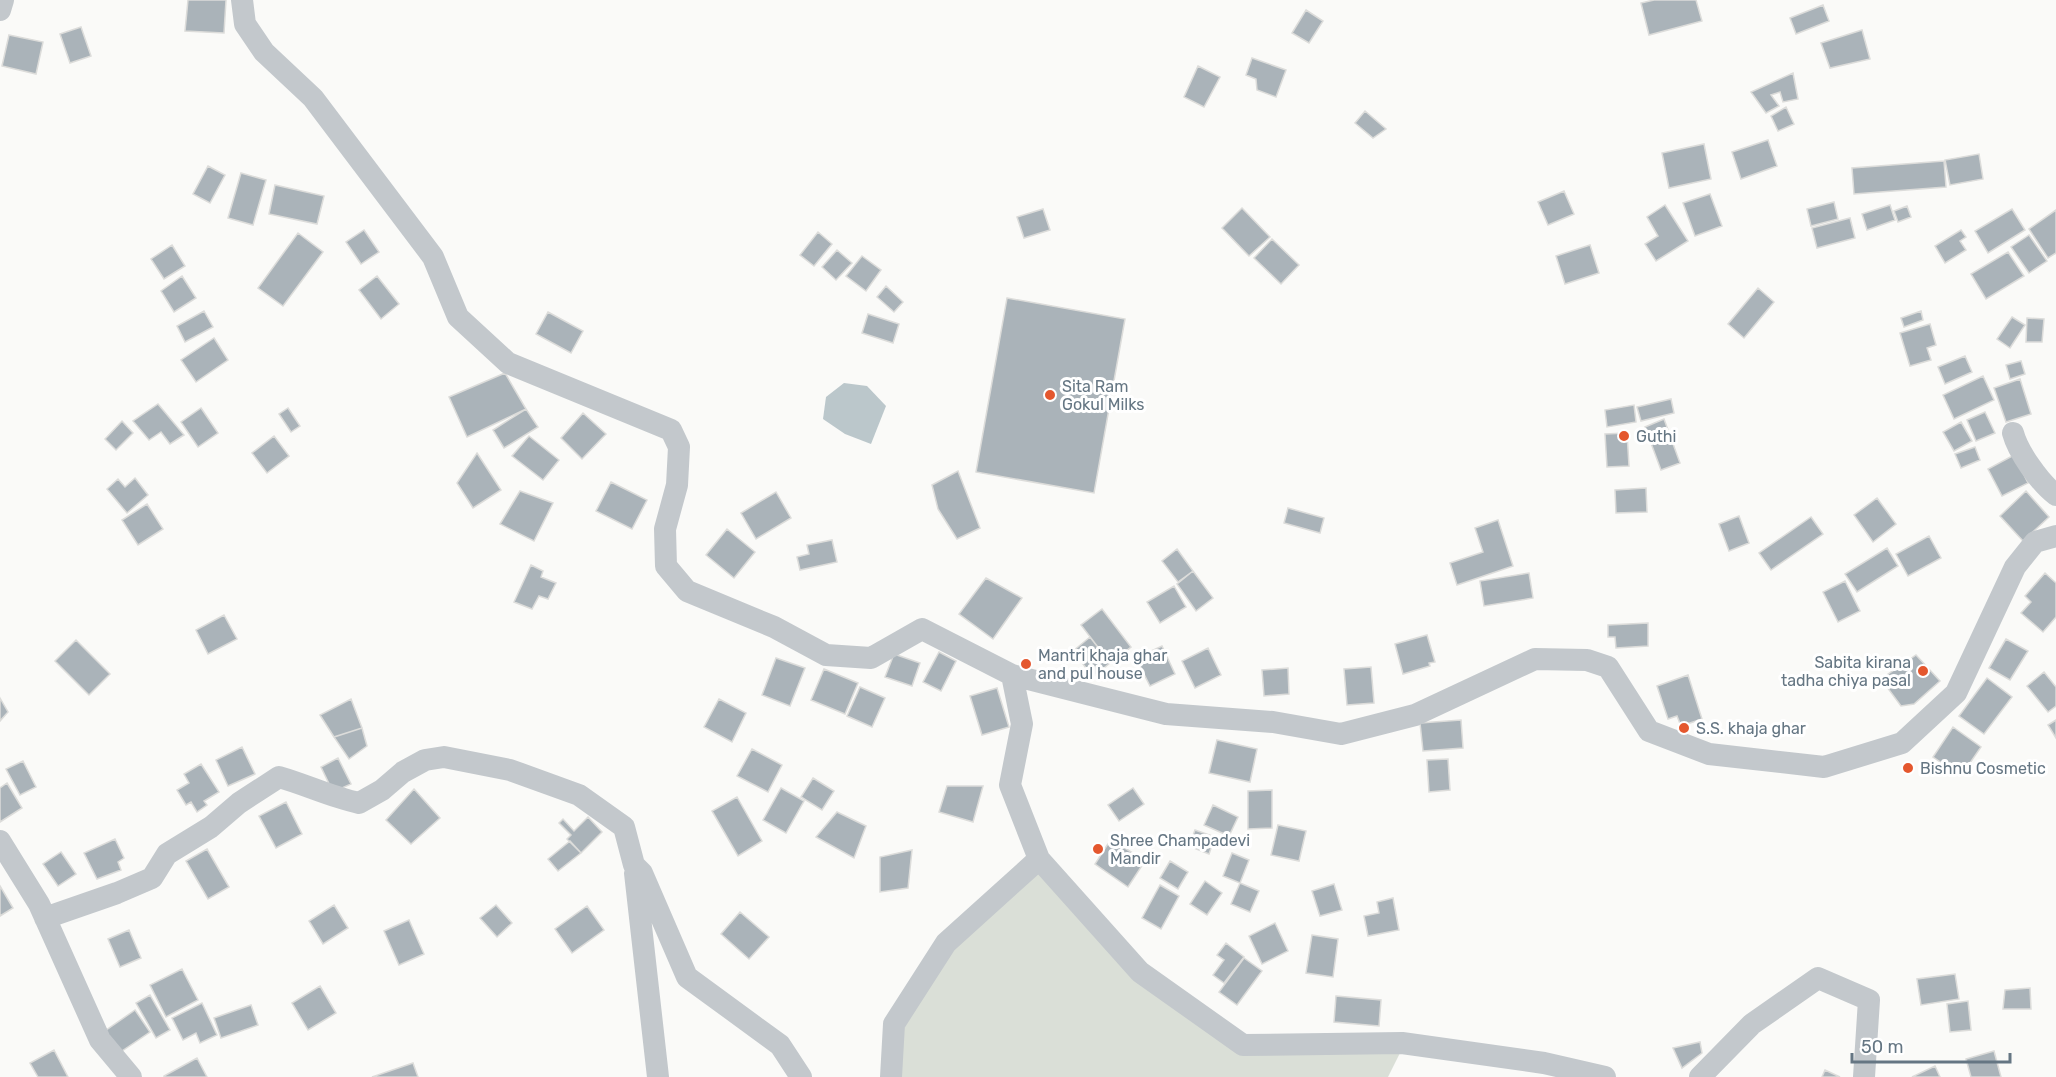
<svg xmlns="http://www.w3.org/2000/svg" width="2056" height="1077" viewBox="0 0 2056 1077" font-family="Rubik,sans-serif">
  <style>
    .green { fill: #dadfd7 }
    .water { fill: #bbc7cb }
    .building { fill: #aab3b9; stroke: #dcdcda; stroke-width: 1.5 }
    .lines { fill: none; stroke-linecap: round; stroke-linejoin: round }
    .minor { stroke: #c3c8cc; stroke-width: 22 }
    .poi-dot { fill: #e4572e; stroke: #fff; stroke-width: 2 }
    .labels { text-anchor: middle; stroke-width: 6; stroke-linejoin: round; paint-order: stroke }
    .poi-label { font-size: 16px; fill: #657683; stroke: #fff; text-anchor: start }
  </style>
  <rect width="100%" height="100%" fill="#fafaf8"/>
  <path class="green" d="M1039,859L1236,1050L1402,1049L1388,1077H893L903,1026L952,951Z"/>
  <path class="water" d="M844,383L867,386L886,406L871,444L845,434L823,419L826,397Z"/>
  <path class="building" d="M188,0H226L224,33L185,31Z
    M1654,0H1696L1702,21L1649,35L1641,3Z
    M1823,5L1829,21L1796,34L1790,18Z
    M1306,10L1323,21L1309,43L1292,33Z
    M81,27L91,56L70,63L60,34Z
    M1862,30L1870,59L1830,68L1821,43Z
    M9,35L43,42L36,74L2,66Z
    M1252,58L1286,70L1276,97L1257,90L1256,79L1246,75Z
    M1198,66L1220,77L1204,107L1184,97Z
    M1793,73L1798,99L1783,102L1780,92L1771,95L1779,106L1766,113L1751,92Z
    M1786,107L1794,124L1778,131L1771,116Z
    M1365,111L1386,129L1373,138L1355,123Z
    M1768,140L1777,166L1741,179L1732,152Z
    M1704,144L1711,179L1669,188L1662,153Z
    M1979,154L1983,179L1950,185L1945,160Z
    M1944,161L1946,187L1854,194L1852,168Z
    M208,166L225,175L210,203L193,194Z
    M241,173L266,180L253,225L228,218Z
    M275,185L324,196L317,224L269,214Z
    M1564,191L1574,214L1548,225L1538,202Z
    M1710,194L1722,226L1695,236L1683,203Z
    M1834,202L1838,219L1811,226L1807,209Z
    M1665,205L1688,241L1656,261L1645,244L1658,236L1647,217Z
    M1890,205L1895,220L1867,230L1862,214Z
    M1907,206L1911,217L1898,222L1894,211Z
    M1242,208L1270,237L1249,256L1222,228Z
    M1043,209L1050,230L1024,238L1017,217Z
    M2012,209L2025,230L1988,253L1975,231Z
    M2056,210V253L2048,258L2029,229Z
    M1850,218L1855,238L1817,248L1812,228Z
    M364,230L379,252L361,264L346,242Z
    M1961,230L1966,237L1960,241L1966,250L1945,263L1935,246Z
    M818,232L832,244L814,266L800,255Z
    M298,233L323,252L283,306L258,288Z
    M2029,235L2047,261L2029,273L2011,247Z
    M1272,239L1299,265L1281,284L1254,258Z
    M172,245L185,266L164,279L151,259Z
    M1590,245L1599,273L1565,284L1556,256Z
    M837,250L852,263L836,280L822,267Z
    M2008,252L2024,276L1986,299L1971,274Z
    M862,256L881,270L866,291L846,276Z
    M182,276L196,298L174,312L161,291Z
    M377,276L399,304L381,319L359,290Z
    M886,286L903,302L894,312L877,297Z
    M1758,288L1774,302L1744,338L1728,324Z
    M1007,298L1125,319L1094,493L976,472Z
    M204,311L213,327L185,342L177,326Z
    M1921,311L1923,320L1904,327L1901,318Z
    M548,312L583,331L571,353L536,334Z
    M868,314L899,324L893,343L862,333Z
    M2012,317L2025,325L2010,348L1997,339Z
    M2027,318L2044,319L2042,342H2026Z
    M1930,324L1936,345L1927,348L1931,360L1910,366L1900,333Z
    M214,338L228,360L196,382L181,360Z
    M1965,356L1972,372L1945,384L1938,367Z
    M2021,361L2025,374L2010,379L2006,365Z
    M505,373L526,409L467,437L449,397Z
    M1983,376L1994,400L1954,419L1943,395Z
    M2020,379L2031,414L2006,422L1994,388Z
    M1671,399L1674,413L1641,421L1637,407Z
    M158,404L184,435L170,444L161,432L149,440L133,421Z
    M1634,405L1636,422L1607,427L1605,410Z
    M201,408L218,433L198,447L181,422Z
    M288,408L300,426L291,432L279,414Z
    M526,409L538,427L504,448L493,430Z
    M1985,412L1995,433L1976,441L1967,420Z
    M583,413L606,434L582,459L561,438Z
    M1664,419L1680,463L1661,470L1645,427Z
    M122,421L133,433L116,450L105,439Z
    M1961,422L1972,441L1954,451L1943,432Z
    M1627,433L1629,466L1607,467L1605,434Z
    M274,436L289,456L267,473L252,453Z
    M529,436L559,460L543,480L512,456Z
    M1975,447L1980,460L1961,468L1955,454Z
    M477,453L501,490L473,508L457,483Z
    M2014,455L2028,483L2002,496L1988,469Z
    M958,471L980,528L957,539L938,509L932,485Z
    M135,478L148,495L127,513L107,489L118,479L125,487Z
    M611,482L647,500L632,529L596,511Z
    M1646,488L1647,512L1616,513L1615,490Z
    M520,491L553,503L534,541L500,524Z
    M2026,491L2049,517L2023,541L2000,516Z
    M776,492L791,518L756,539L741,513Z
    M1877,498L1896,524L1873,542L1854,515Z
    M147,504L163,529L138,545L122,520Z
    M1288,508L1324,518L1320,533L1284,523Z
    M1739,516L1749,543L1729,551L1719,524Z
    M1811,517L1823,534L1771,570L1759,553Z
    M1498,520L1513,566L1457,585L1450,563L1483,552L1475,528Z
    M727,529L755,552L734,578L706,555Z
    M1929,536L1941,558L1908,576L1896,554Z
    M832,540L837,562L800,570L797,557L809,554L807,545Z
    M1887,548L1898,566L1857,592L1845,574Z
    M1177,549L1193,571L1178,582L1162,561Z
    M531,565L543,571L541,577L556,583L548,599L539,596L532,609L514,602Z
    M1193,571L1213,598L1196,611L1177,584Z
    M1529,573L1533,598L1484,606L1480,581Z
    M2045,573L2056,583V617L2043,632L2021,613L2031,602L2025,596Z
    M986,578L1022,598L993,639L959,614Z
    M1845,581L1860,611L1838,622L1823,592Z
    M1174,586L1186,607L1160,623L1147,602Z
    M1102,609L1131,647L1110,663L1081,625Z
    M224,615L237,639L208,654L196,630Z
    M1648,623V646L1616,648L1615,637H1608V625Z
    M1427,635L1435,662L1429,663L1430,666L1403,674L1395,644Z
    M1090,637L1110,663L1093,677L1073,651Z
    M2006,639L2028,651L2010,680L1989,668Z
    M76,640L110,674L89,695L55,661Z
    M1162,646L1175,674L1150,686L1136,658Z
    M1208,648L1221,675L1195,688L1182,661Z
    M939,652L956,661L941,691L923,682Z
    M894,654L920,663L912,686L885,677Z
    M1916,655L1940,681L1914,704L1901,706L1881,679Z
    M776,658L805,668L790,706L762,695Z
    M1371,667L1374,703L1347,705L1344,669Z
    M1288,668L1289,694L1264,696L1262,670Z
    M824,669L858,683L845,714L811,700Z
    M2044,672L2056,687V706L2048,712L2027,686Z
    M1688,675L1702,719L1681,726L1677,716L1668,719L1657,686Z
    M1987,678L2012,697L1984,734L1959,716Z
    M860,687L885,698L872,727L847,716Z
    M997,688L1009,727L982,735L970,696Z
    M0,698L8,712L0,721Z
    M351,699L362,728L334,737L320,715Z
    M719,699L746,713L732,742L704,727Z
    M1461,720L1463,748L1423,751L1420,723Z
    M2056,720V738L2048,725Z
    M1953,727L1981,747L1961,776L1933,757Z
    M362,728L367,746L349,759L334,737Z
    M1217,740L1257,749L1250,782L1209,773Z
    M242,747L255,774L228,786L216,760Z
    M752,749L782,765L768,792L737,776Z
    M338,758L351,784L333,792L321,767Z
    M1448,759L1450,790L1429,792L1427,760Z
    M23,761L36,787L20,795L6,769Z
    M201,764L219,792L204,801L207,805L197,812L191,802L186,805L177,790L189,783L184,774Z
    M813,778L834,791L822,810L801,797Z
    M7,783L22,808L0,822V788Z
    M947,786H983L973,822L939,812Z
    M781,788L804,801L786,833L763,820Z
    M1133,788L1144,804L1119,821L1108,805Z
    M414,789L440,818L411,844L386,820Z
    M1272,790V828L1248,829V791Z
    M737,797L762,841L738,856L712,811Z
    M286,802L302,834L276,848L259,816Z
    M1213,805L1238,817L1229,836L1204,825Z
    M837,812L866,826L854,858L816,837Z
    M588,817L602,832L581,853L567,839L571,835L559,823L563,819L574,831Z
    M1278,825L1306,831L1299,861L1271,855Z
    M1195,830L1215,837L1209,854L1189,846Z
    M115,839L124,858L118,862L121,870L97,879L84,853Z
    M1111,839L1145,861L1128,887L1095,864Z
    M570,841L581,853L558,871L548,859Z
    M207,849L229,887L208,899L186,861Z
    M912,850L908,888L880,892V857Z
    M61,852L76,874L58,886L43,864Z
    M1232,853L1249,860L1240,883L1223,876Z
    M1170,861L1188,872L1178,889L1160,878Z
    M1205,881L1222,893L1207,915L1190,904Z
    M1240,883L1259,891L1250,912L1231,904Z
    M1334,884L1342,910L1320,916L1312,891Z
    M1160,885L1179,896L1161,929L1142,918Z
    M0,886L13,908L0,916Z
    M1393,898L1399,930L1368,936L1364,916L1379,913L1377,902Z
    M334,905L348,928L323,944L309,921Z
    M496,905L512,923L497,937L480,918Z
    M587,906L604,930L572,953L555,929Z
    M740,912L769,937L749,959L721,934Z
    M409,920L424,954L399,965L384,931Z
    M1275,923L1288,951L1262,964L1249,936Z
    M129,930L141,958L120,967L108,939Z
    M1312,935L1338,939L1333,977L1306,973Z
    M1226,943L1244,957L1224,983L1213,975L1224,960L1217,955Z
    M1244,958L1262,971L1237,1005L1219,992Z
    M182,969L198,1000L166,1017L150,985Z
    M1955,974L1959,999L1921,1005L1917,979Z
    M320,986L336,1013L308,1030L292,1003Z
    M2030,988L2031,1009H2003L2005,990Z
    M150,995L170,1030L156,1038L136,1003Z
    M1336,996L1381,1000L1379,1026L1334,1022Z
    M1968,1001L1971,1030L1950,1032L1947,1004Z
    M202,1003L217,1035L200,1043L196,1033L183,1040L172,1018Z
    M251,1005L258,1025L221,1038L214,1018Z
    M135,1010L150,1032L116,1055L102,1033Z
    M1700,1042L1702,1053L1682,1068L1673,1048Z
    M54,1050L68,1077H38L30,1063Z
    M1994,1051L2001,1077H1971L1966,1059Z
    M197,1058L207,1077H164V1076Z
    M413,1063L418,1077H372Z
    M1935,1066L1940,1077H1912Z
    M1825,1070L1840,1077H1822Z"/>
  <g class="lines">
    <path class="minor" d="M242,0L245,24L264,52L313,98L433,257L458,317L508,363L671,430L679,447L677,485L665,529L666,566L687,591L774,627L826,655L871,658L922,629L1012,675L1166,714L1273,722L1341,734L1415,715L1535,659L1587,660L1608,667L1649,731L1709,754L1824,767L1902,743L1956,693L2015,567L2035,542L2056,536
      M0,10L3,0
      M2013,433C2018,452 2040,483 2056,495
      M1012,675L1022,724L1010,785L1039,859L1140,972L1243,1045L1402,1043L1544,1063L1605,1077
      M0,841L39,904L100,1040L131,1077
      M635,873L658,1077
      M45,918L117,893L152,878L167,854L211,827L239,803L279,777C307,785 331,797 359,803L382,790L403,772L425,760L444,757L510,770L579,795L624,827L634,865L642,873L687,977L780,1045L801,1077
      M891,1077L894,1024L946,943L1039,859
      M1700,1077L1752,1024L1818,978L1869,1000L1864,1077"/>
  </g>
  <g class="poi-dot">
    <circle cx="1050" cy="395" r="6"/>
    <circle cx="1624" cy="436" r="6"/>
    <circle cx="1026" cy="664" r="6"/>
    <circle cx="1923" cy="671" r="6"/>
    <circle cx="1684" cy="728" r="6"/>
    <circle cx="1908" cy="768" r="6"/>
    <circle cx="1098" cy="849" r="6"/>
  </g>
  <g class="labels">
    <g class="poi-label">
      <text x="1062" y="392">Sita Ram<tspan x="1062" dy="18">Gokul Milks</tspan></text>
      <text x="1636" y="442">Guthi</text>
      <text x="1038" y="661">Mantri khaja ghar<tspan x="1038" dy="18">and pul house</tspan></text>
      <text x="1911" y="668" text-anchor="end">Sabita kirana<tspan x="1911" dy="18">tadha chiya pasal</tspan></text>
      <text x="1696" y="734">S.S. khaja ghar</text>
      <text x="1920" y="774">Bishnu Cosmetic</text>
      <text x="1110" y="846">Shree Champadevi<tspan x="1110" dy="18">Mandir</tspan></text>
    </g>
  </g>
  <path d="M1852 1053v9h158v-9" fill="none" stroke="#657683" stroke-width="3"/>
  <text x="1861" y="1053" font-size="18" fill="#657683" stroke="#ffffff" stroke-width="4.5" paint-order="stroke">50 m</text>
</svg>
